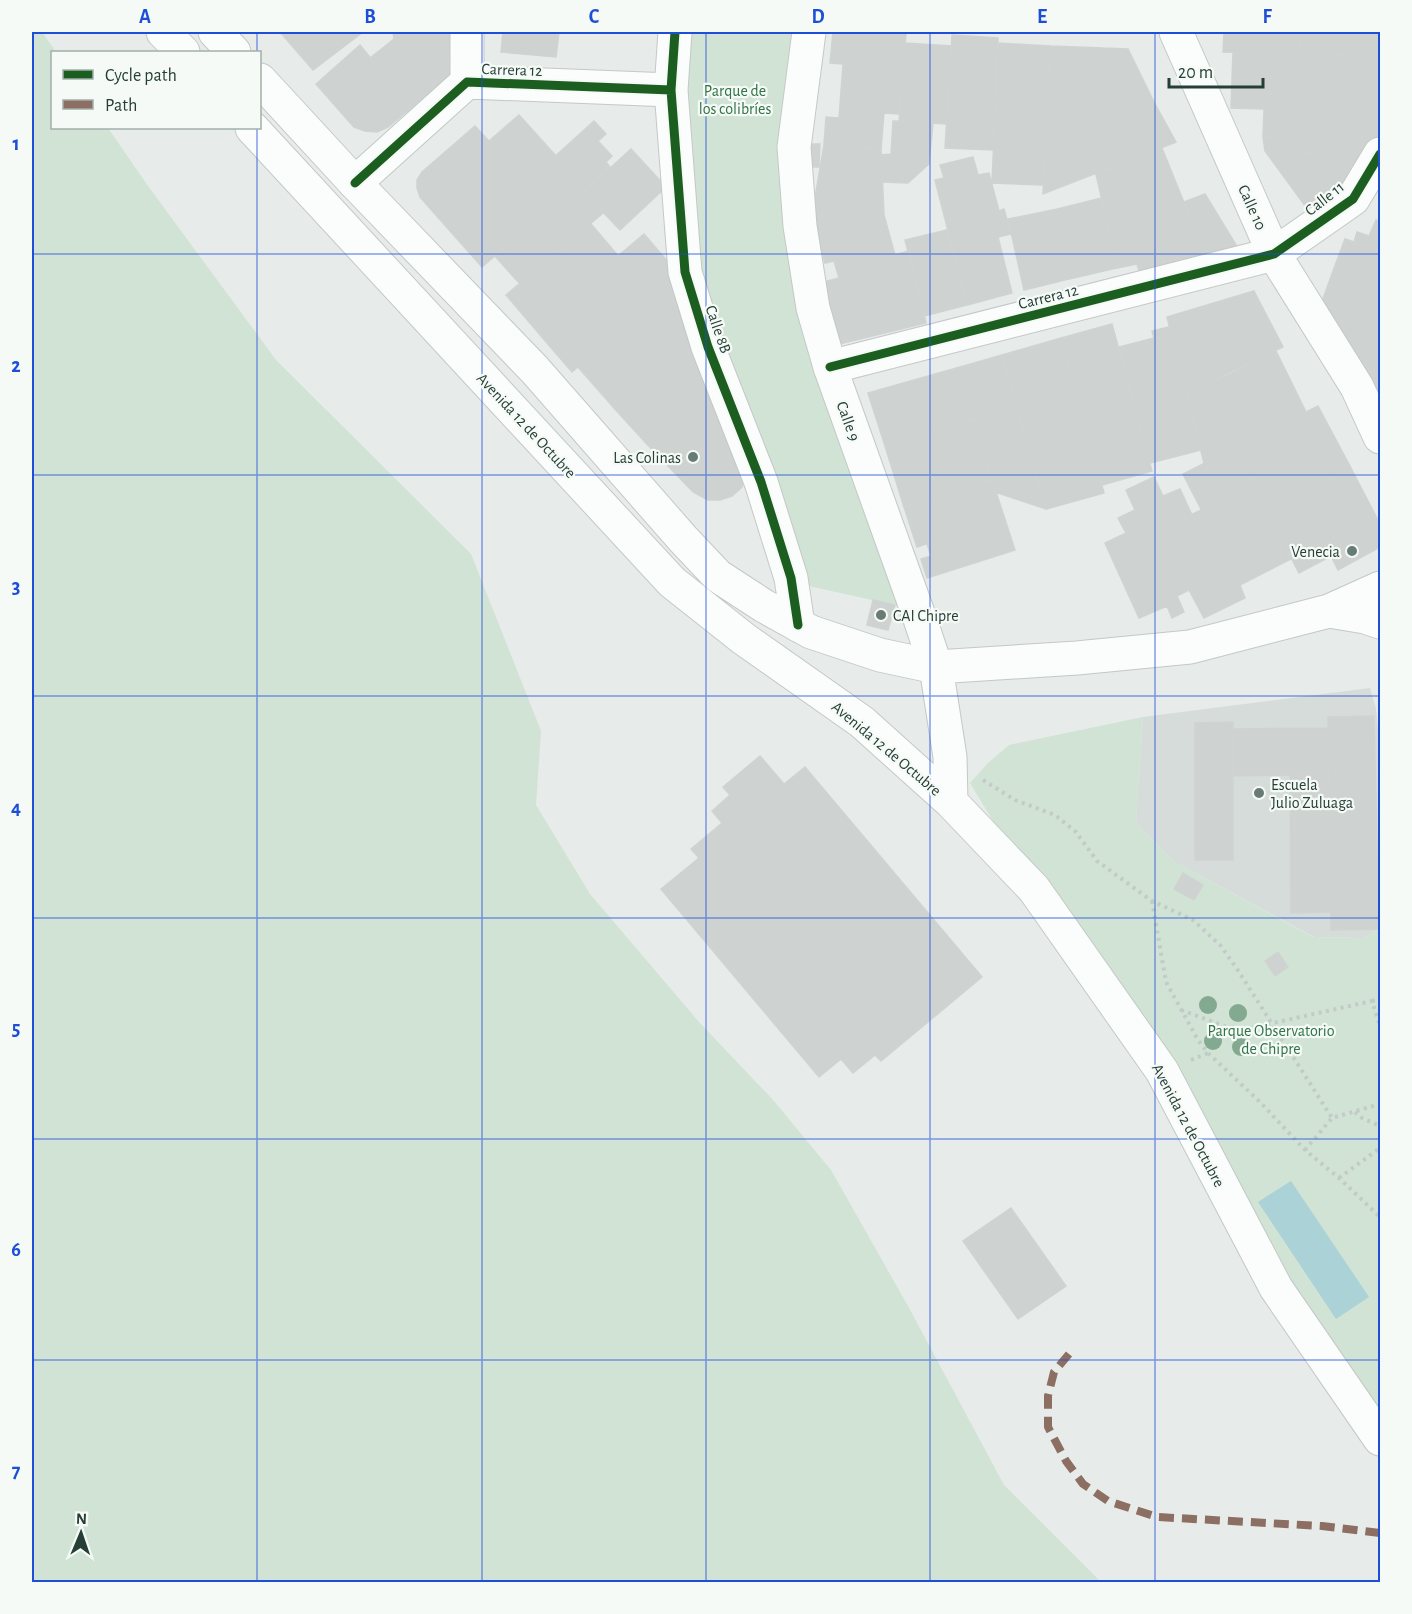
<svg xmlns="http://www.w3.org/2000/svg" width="1412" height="1614" viewBox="0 0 1412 1614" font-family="'Alegreya Sans',sans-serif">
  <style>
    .built { fill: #d5dcd9 }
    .green { fill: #d1e3d5 }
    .water { fill: #abd2d6 }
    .building { fill: #ced2d0; stroke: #cfd4d2; stroke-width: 1.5 }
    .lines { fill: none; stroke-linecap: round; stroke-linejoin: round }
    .minor-casing { stroke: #c4c8c6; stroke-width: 35 }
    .secondary-casing { stroke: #c3c9c6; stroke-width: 35 }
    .path { stroke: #c2cbc7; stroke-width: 4; stroke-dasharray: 3 4.5; stroke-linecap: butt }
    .minor { stroke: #fbfcfc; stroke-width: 33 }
    .secondary { stroke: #fbfcfc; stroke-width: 33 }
    .quiet { stroke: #8d6e63; stroke-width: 8; stroke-dasharray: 15 8; stroke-linecap: butt }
    .cycleway-casing { stroke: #f5faf7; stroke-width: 13 }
    .cycleway { stroke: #1b5e20; stroke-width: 9 }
    .tree { fill: #83a990 }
    .grid { fill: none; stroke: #1d4ed8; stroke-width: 1.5; stroke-opacity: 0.55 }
    .poi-dot { fill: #697b75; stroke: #f5faf7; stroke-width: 2 }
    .labels { text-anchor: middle; stroke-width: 4.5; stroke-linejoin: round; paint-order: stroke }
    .street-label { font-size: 16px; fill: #253e36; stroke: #f5faf7 }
    .park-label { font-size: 16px; fill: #317347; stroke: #f5faf7 }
    .poi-label { font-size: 16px; fill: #253e36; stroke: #f5faf7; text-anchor: end }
    .neatline { fill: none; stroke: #1d4ed8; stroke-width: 2 }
    .grid-label { font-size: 20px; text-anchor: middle; font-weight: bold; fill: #1d4ed8 }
  </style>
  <rect width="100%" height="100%" fill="#e7ebe9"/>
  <path class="built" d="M1370,688L1376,709L1380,747V927L1363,938L1314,937L1173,861L1136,822L1143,717Z"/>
  <path class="green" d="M32,32H42L56,52H52V128H108L148,186L276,360L471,554L541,731L536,805L590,894L699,1022L774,1101L831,1170L908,1306L1004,1485L1101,1582H32Z
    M675,32H809L800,226L918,613L895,605L813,587L791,578L708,347Z
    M1143,717L1136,822L1173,861L1313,937L1363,938L1380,927V1439L1034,889L970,783L988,763L1009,745Z"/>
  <path class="water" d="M1291,1181L1369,1297L1336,1319L1258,1202Z"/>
  <path class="building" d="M280,32H363L313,70Z
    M393,32H422L456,72L435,88L394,39Z
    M422,32H451L450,65Z
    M503,32H559L556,57L501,52Z
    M833,32H870L906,34L899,114L884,113L881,149L824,145L826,117L839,118L843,64L830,63Z
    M1224,32H1301V54L1223,52Z
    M1301,32H1380V56L1301,54Z
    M952,35L998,38L993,150L945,148Z
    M394,39L435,88L411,108L370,58Z
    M905,43L952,46L946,124L899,121Z
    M998,43L1050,46L1043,185L992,183Z
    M360,45L411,108L388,127L377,132L365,131L354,127L316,84Z
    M1050,46L1103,48L1100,123L1045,145Z
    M1103,48L1128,49L1154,102L1100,123Z
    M1233,52L1380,56V133L1359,180L1343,179L1344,155L1302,154L1303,138L1263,137L1264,109L1231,108Z
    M1154,102L1176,142L1043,194L1045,145Z
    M519,115L556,156L540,170L556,188L551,192L558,201L482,267L420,197L417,188V180L422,172L475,126L489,141Z
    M594,121L606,134L598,141L612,156L606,162L610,167L565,208L551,192L556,188L540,170Z
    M893,121L933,123L929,164L908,183L882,182L881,155L891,154Z
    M1263,137L1303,138L1302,154L1344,155L1343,179L1359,180L1311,214L1265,151Z
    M804,144H820L819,167H803Z
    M824,145L881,149L884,215L817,233L812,215Z
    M1162,148L1189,215L1141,235L1114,167Z
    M631,149L666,187L620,230L584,192Z
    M973,157L978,175L989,173L999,211L1004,209L1011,234L998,237L1012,293L967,305L935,180L944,178L940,165Z
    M1114,167L1141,235L1189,215L1184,202L1205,194L1241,253L1140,275L1137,264L1117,268L1096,174Z
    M584,192L603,213L520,284L495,256L558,201L565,208Z
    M1102,198L1117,268L1069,279L1053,210Z
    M1053,210L1069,279L1024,290L1008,219Z
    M884,215L895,255L878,259L880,268L839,278L834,261L825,263L817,233Z
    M1376,220L1380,222V279L1336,263L1345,239L1354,242L1357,232L1369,236Z
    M591,224L626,265L541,336L506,295Z
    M947,230L967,305L924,316L905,240Z
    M644,234L687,284L696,335L675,355L610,278L626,265L618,256Z
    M909,251L926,323L839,344L823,282L880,268L878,259Z
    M1336,263L1380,279V325L1321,304Z
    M610,278L640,314L572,372L541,336Z
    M1254,291L1283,347L1186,393L1167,317Z
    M1321,304L1380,325V352L1352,371Z
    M640,314L675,355L614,408L578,367Z
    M1112,324L1152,471L1102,485L1061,338Z
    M1169,327L1201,450L1150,463L1119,347L1154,338L1152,331Z
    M696,335L712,379L644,441L614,408Z
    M1061,338L1104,493L1046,509L1002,355Z
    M1276,351L1306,412L1239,445L1221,408L1240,398L1228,375Z
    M1380,352V416L1352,371Z
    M1002,355L1046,509L995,492L960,367Z
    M960,367L975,419L885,446L868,393Z
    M1228,375L1240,398L1221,408L1239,445L1204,463L1186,393Z
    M712,379L745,471L742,487L732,496L720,500H708L693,492L644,441Z
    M1318,406L1352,470L1268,513L1234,448Z
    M975,419L992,480L904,507L885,446Z
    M1234,448L1291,559L1240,585L1183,474Z
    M1352,470L1380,524V547L1338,570L1331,556L1299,573L1268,513Z
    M1154,477L1163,496L1180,489L1192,515L1161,529L1189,590L1177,596L1184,612L1172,618L1167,606L1139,618L1105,543L1126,533L1118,518L1135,510L1126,490Z
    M992,480L999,501L960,514L966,531L917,547L904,507Z
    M999,501L1015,550L927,578L921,559L931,556L927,544L966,531L960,514Z
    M1201,510L1240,585L1245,598L1204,618L1189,590L1161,529Z
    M873,600L895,605L888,630L867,625Z
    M1374,716L1379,929L1331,930L1328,717Z
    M1233,722V860H1195V723Z
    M1328,728L1331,912L1291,913L1290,775L1233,776V729Z
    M760,756L784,784L805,767L982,977L881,1061L875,1055L853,1073L841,1059L819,1077L661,889L699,858L691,849L722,823L712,811L730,795L723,787Z
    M1183,873L1203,885L1194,900L1174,889Z
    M1278,952L1288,967L1275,976L1265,961Z
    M1011,1208L1066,1286L1018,1319L963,1241Z"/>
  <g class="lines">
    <defs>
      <path id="minor" d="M675,32L671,90L685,272L708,347L761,482L791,578L798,625
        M467,82V32
        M355,183L467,82L671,90
        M830,367L1274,254L1353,199L1380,154"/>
      <path id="secondary" d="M163,32L183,52
        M215,32L234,52
        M809,32L794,147L800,226L813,308L830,367L918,613L936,667L950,757L951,802
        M1176,32L1274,254L1357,387L1380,437
        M260,80L355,183L535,370L683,539L718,576L764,606L811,632L880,655L936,667L1077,658L1190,647L1329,611L1380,588
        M252,128L672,582L744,639L862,722L951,802L1034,889L1162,1071L1276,1288L1380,1439
        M1329,611L1365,617L1380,622"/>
    </defs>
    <use href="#minor" class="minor-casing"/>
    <use href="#secondary" class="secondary-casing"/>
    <path class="path" d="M983,780L1015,800L1055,815L1076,832L1097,861L1152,901L1193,920L1221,946L1239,972L1332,1118
      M1152,901L1166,982L1198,1040L1208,1053L1259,1101L1305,1150L1339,1178L1380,1217
      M1380,961V977
      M1372,1001L1380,999
      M1181,1010L1224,1026L1246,1029L1372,1001L1380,1026
      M1191,1060L1208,1053
      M1355,1112L1362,1118L1380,1126
      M1305,1150L1332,1118L1380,1104
      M1339,1178L1380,1148"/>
    <use href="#minor" class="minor"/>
    <use href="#secondary" class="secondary"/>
    <path class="quiet" d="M1069,1354L1054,1372L1048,1396V1427L1066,1461L1083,1484L1108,1501L1157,1517L1322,1526L1380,1533"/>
    <defs>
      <path id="cycleway" d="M675,32L671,90L685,272L708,347L761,482L791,578L798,625
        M355,183L467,82L671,90
        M830,367L1274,254L1353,199L1380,154"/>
    </defs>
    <use href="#cycleway" class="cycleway-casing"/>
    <use href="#cycleway" class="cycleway"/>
  </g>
  <g class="tree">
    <circle cx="1208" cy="1005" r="9"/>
    <circle cx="1238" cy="1013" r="9"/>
    <circle cx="1213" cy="1041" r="9"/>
    <circle cx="1241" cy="1047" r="9"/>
  </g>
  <path class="grid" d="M257,32V52M482,32V1582M706,32V1582M930,32V1582M1155,32V1582M257,128V1582M32,254H1380M32,475H1380M32,696H1380M32,918H1380M32,1139H1380M32,1360H1380"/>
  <g class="poi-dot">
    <circle cx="693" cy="457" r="6"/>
    <circle cx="1352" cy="551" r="6"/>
    <circle cx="881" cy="615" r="6"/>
    <circle cx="1259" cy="793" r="6"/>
  </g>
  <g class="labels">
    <g class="street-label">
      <text transform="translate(512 69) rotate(2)" y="6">Carrera 12</text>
      <text transform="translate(1324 198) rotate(-38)" y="6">Calle 11</text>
      <text transform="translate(1253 207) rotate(66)" y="6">Calle 10</text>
      <text transform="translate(1048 296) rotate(-14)" y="6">Carrera 12</text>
      <text transform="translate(719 329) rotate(71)" y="6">Calle 8B</text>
      <text transform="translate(849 421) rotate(70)" y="6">Calle 9</text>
      <text transform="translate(527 425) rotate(47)" y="6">Avenida 12 de Octubre</text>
      <text transform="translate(887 748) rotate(40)" y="6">Avenida 12 de Octubre</text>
      <text transform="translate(1189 1125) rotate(62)" y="6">Avenida 12 de Octubre</text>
    </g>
    <g class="park-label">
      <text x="735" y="96">Parque de<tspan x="735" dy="18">los colibríes</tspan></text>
      <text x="1271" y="1036">Parque Observatorio<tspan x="1271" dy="18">de Chipre</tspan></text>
    </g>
    <g class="poi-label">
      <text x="681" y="463">Las Colinas</text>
      <text x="1340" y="557">Venecia</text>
      <text x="893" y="621" text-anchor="start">CAI Chipre</text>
      <text x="1271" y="790" text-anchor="start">Escuela<tspan x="1271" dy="18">Julio Zuluaga</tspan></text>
    </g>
  </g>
  <rect width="1412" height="1614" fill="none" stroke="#f5faf7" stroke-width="66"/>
  <rect x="51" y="51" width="210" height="78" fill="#f5faf7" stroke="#a2afaa" stroke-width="1.5"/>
  <rect x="63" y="70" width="30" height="9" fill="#1b5e20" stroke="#a2afaa" stroke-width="1.5"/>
  <text x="105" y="81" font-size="18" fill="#253e36">Cycle path</text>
  <rect x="63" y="100" width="30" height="9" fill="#8d6e63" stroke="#a2afaa" stroke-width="1.5"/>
  <text x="105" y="111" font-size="18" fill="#253e36">Path</text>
  <g transform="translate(81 1533) rotate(2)" stroke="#f5faf7" stroke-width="4.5" paint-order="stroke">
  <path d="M0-4.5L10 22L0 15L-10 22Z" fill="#253e36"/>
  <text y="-9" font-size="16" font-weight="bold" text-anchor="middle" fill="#253e36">N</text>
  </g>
  <path d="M1169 78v9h94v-9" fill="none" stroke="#253e36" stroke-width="3"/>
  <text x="1178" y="78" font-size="18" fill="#253e36" stroke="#f5faf7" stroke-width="4.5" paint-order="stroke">20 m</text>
  <rect x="33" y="33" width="1346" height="1548" class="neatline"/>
  <g class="grid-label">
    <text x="145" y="23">A</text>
    <text x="370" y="23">B</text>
    <text x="594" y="23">C</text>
    <text x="818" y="23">D</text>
    <text x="1042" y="23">E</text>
    <text x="1267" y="23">F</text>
    <text x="16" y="150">1</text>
    <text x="16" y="372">2</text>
    <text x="16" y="593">3</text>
    <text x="16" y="814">4</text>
    <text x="16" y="1035">5</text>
    <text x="16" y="1256">6</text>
    <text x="16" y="1477">7</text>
  </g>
</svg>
